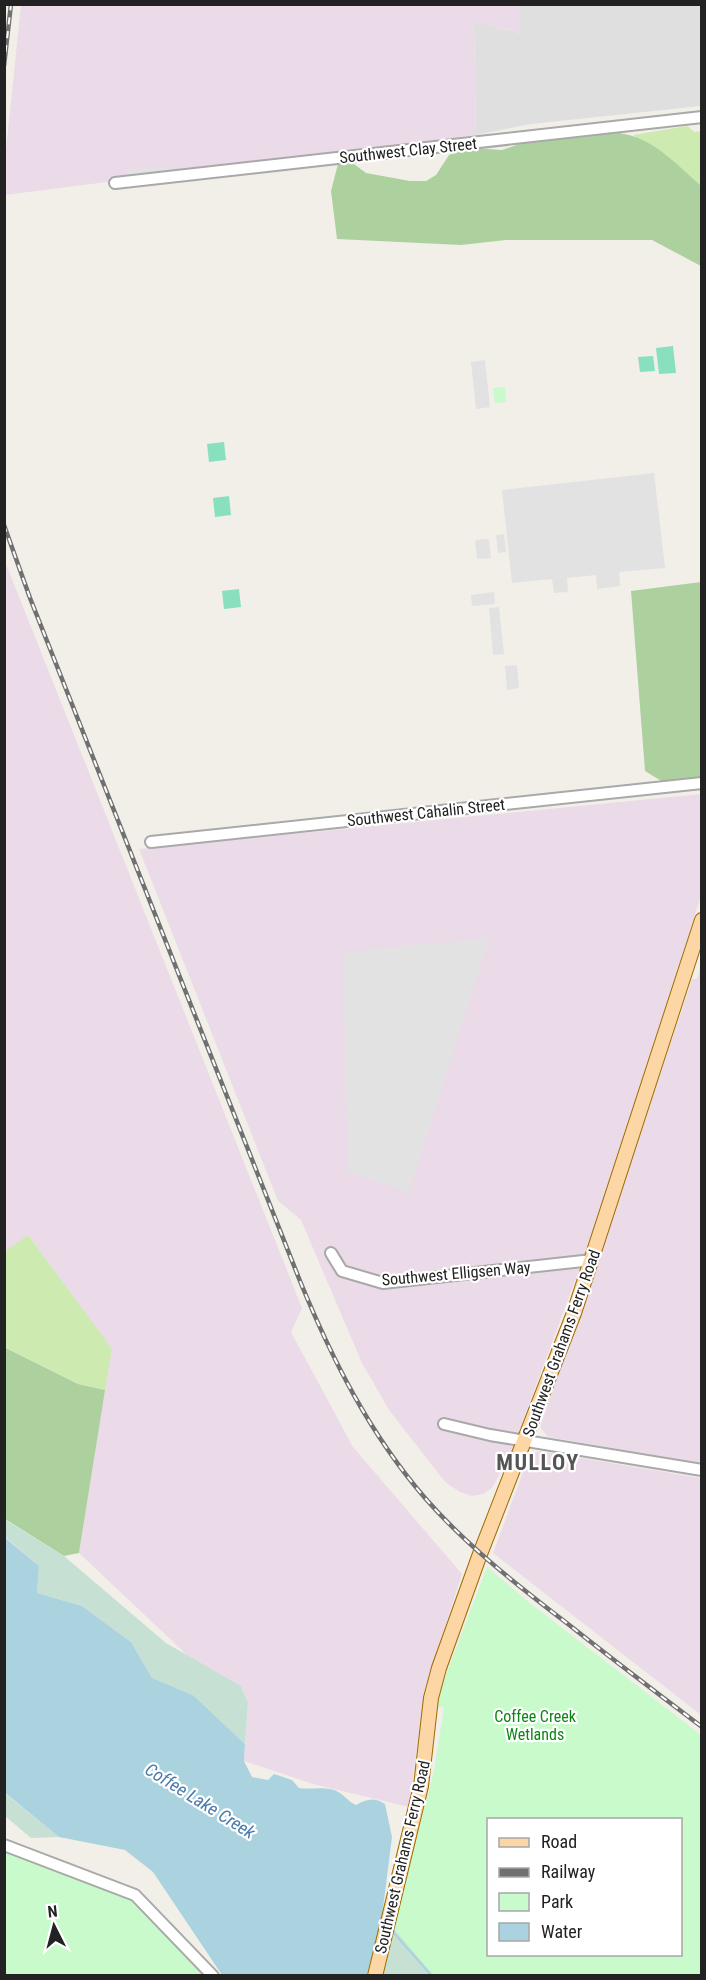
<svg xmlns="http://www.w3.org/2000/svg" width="706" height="1980" viewBox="0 0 706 1980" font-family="'Roboto Condensed',sans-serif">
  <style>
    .residential { fill: #e0dfdf }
    .industrial { fill: #ebdbe8 }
    .grass { fill: #cdebb0 }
    .forest { fill: #add19e }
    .wetland { fill: #c6e0d4 }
    .park { fill: #c8facc; fill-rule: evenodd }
    .pitch { fill: #88e0be }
    .parking { fill: #e2e2e2 }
    .water { fill: #aad3df }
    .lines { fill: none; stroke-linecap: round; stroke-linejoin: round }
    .stream { stroke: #aad3df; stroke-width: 2 }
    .minor-casing { stroke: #a9a9a9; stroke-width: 14 }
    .major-casing { stroke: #a06b00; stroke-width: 16 }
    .minor { stroke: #fff; stroke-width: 10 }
    .major { stroke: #fcd6a4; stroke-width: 14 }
    .rail-casing { stroke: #707070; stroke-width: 4.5 }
    .rail { stroke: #fff; stroke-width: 2; stroke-dasharray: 7; stroke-linecap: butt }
    .labels { text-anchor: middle; stroke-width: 4.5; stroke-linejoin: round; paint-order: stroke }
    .street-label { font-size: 16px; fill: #222; stroke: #fff }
    .park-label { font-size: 16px; fill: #0c8416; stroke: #fff }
    .water-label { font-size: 18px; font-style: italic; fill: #4a7aab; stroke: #fff }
    .district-label { font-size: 22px; font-weight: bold; letter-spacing: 1.5px; fill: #555; stroke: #fff }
  </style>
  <rect width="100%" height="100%" fill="#f2efe9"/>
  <path class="residential" d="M518,5H701V106L531,124L476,135L474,21L520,33Z"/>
  <path class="industrial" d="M21,5H518L521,33L474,21L476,135L5,195V159Z
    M4,559L302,1308L291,1332L353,1447L462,1574L425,1689L409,1807L313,1784L244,1761L248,1703L241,1686L188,1656L79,1553L111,1349L28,1236L5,1252Z
    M701,794V896L589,1243L510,1456L492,1488L483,1494L472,1496L460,1492L446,1483L389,1410L362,1363L301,1220L278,1201L139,849Z
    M701,964V1463L548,1437L540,1427L597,1264L692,979H697Z
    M539,1451L701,1478V1715L493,1553L529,1456Z"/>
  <path class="grass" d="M687,126L695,132L701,131V191L633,135Z
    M28,1235L112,1349L105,1390L78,1384L5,1347L4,1252Z"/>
  <path class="forest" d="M619,133C654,138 676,164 701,186V266L652,240H506L461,245L337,239L331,191L338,164L350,161L366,173L410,181H426L436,175L449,155L455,152L472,148L502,150L525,142Z
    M701,582V778L663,782L645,771L631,591Z
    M4,1347L78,1384L105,1390L79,1553L64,1556L5,1519Z"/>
  <path class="wetland" d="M4,1519L64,1556L166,1643L241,1686L248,1703L245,1744L193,1695L152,1678L131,1642L82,1606L37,1593L39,1566L5,1537Z
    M4,1793L59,1837L31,1838L5,1816Z
    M406,1879L488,1954L527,1976H383Z"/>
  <path class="park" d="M505,387L506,402L495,403L493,388Z
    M487,1567L531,1604L701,1735V1975H433L393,1928L434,1771L444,1707L433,1708ZM488,1820H680V1954H488Z
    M5,1843L131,1887L207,1975L5,1976Z"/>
  <path class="pitch" d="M673,346L676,373L659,374L656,348Z
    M653,356L655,371L640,372L638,357Z
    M224,442L226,460L209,462L207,444Z
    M229,496L231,515L215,517L213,498Z
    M239,589L241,607L224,609L222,591Z"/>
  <path class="parking" d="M171,165V171L129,176L128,170Z
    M485,360L490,407L476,409L471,362Z
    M654,473L665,568L619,572L620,586L597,589L596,575L567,578L568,592L554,593L552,579L512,583L502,490Z
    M504,534L506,552L498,553L496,535Z
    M489,539L491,558L477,559L475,540Z
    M494,592L495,604L472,606L471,595Z
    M499,607L504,654L493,655L489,608Z
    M517,665L519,688L507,690L505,666Z
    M489,938L409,1192L348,1172L343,952Z"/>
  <path class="water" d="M4,1537L39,1566L37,1593L82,1606L131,1642L152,1678L193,1695L245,1744L244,1761L252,1777L268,1780L274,1774L292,1780L299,1788C312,1790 329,1785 340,1793C346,1797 349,1802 356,1805C367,1799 374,1797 385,1804L392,1837L381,1924L367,1975H222L153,1872L125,1850L59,1837L5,1793Z"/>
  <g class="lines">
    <path class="stream" d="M392,1931L432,1976"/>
    <defs>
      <path id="minor" d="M115,183L702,117
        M151,842L702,783
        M331,1253L342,1271L383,1283L592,1260
        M444,1424L490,1435L702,1470
        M4,1845L135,1895L213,1976"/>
      <path id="major" d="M375,1976L421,1786L431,1698L439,1668L480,1554L574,1313L702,920"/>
    </defs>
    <use href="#minor" class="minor-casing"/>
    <use href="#major" class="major-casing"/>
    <use href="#minor" class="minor"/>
    <use href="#major" class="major"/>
    <defs>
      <path id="rail" d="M4,66L11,4
        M4,525L30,598L300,1281C332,1359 369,1433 425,1498C467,1546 517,1585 568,1624C612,1659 657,1693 702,1727"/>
    </defs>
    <use href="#rail" class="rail-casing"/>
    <use href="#rail" class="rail"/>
  </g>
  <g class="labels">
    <g class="street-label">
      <text transform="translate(408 150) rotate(-6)" y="6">Southwest Clay Street</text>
      <text transform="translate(426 812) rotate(-6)" y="6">Southwest Cahalin Street</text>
      <text transform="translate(456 1273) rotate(-5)" y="6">Southwest Elligsen Way</text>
      <text transform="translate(561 1343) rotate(-70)" y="6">Southwest Grahams Ferry Road</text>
      <text transform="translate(402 1857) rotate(-77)" y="6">Southwest Grahams Ferry Road</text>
    </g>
    <g class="park-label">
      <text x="535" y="1722">Coffee Creek<tspan x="535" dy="18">Wetlands</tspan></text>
    </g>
    <g class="water-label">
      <text transform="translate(200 1801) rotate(32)" y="6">Coffee Lake Creek</text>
    </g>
    <g class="district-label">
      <text x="538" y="1470">MULLOY</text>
    </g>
  </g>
  <rect width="706" height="1980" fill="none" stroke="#222222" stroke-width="12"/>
  <rect x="487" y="1818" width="195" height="138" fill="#ffffff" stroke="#a7a7a7" stroke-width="1.5"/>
  <rect x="499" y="1838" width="30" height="9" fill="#fcd6a4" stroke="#a7a7a7" stroke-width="1.5"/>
  <text x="541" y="1848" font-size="18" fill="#222222">Road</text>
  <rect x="499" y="1868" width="30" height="9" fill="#707070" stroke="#a7a7a7" stroke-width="1.5"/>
  <text x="541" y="1878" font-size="18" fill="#222222">Railway</text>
  <rect x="499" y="1893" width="30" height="18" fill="#c8facc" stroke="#a7a7a7" stroke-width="1.5"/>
  <text x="541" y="1908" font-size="18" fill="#222222">Park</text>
  <rect x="499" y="1923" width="30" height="18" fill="#aad3df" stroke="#a7a7a7" stroke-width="1.5"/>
  <text x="541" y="1938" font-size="18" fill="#222222">Water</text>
  <g transform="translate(54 1926) rotate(354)" stroke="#ffffff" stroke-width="4.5" paint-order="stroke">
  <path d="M0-4.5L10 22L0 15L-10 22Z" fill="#222222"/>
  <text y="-9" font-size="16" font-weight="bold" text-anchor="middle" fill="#222222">N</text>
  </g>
</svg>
